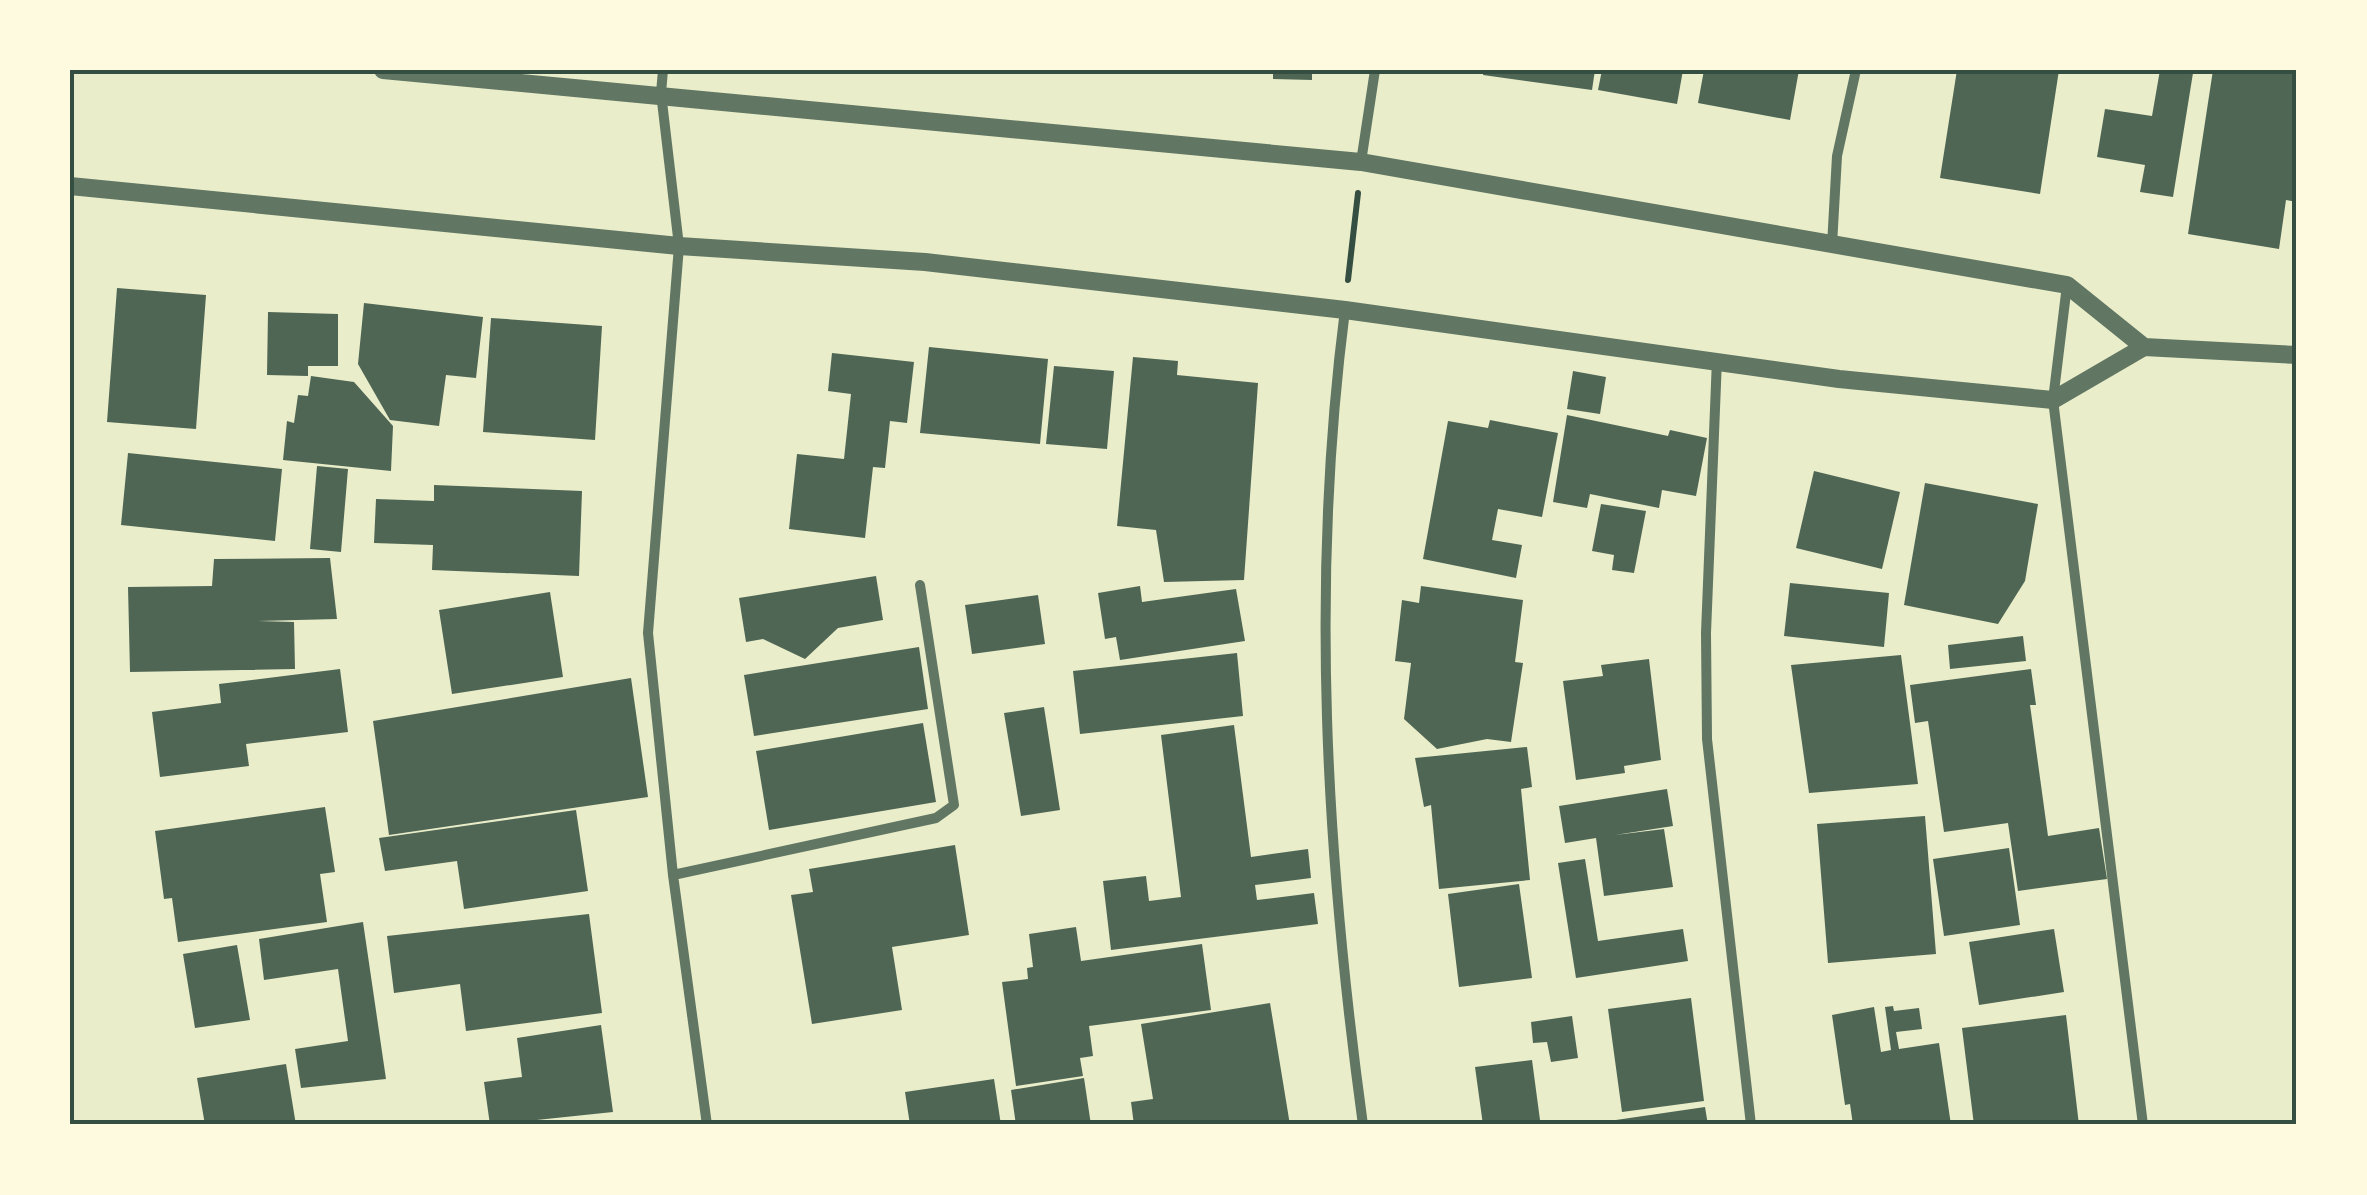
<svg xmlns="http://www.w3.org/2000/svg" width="2367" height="1195" viewBox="0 0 2367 1195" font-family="'Work Sans',sans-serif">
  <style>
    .building { fill: #4f6655 }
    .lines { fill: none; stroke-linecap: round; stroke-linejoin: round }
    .path { stroke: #344e41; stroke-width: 6 }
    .minor { stroke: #617663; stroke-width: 10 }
    .tertiary { stroke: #617663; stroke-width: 18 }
    .neatline { fill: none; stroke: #344e41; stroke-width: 4 }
  </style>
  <rect width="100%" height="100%" fill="#e9edc9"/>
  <path class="building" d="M1273,70H1312V80L1273,79Z
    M1484,70H1595L1592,90L1483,75Z
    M1602,70H1683L1677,104L1598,90Z
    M1704,70H1799L1790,120L1698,103Z
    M1957,70H2059L2040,194L1940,178Z
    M2160,70L2193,73L2173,197L2140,192L2145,165L2097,157L2105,109L2152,116Z
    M2213,70L2297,73V202L2286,200L2279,249L2188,234Z
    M117,288L206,295L196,429L107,422Z
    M364,303L483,317L476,378L446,375L439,426L390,420L358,364Z
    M268,312L338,314V366H308V376L267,375Z
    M491,318L602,326L595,440L483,432Z
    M929,347L1048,359L1040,444L920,433Z
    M832,353L914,362L907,423L890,421L885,468L873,467L865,538L789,529L797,454L844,459L851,394L828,391Z
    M1133,357L1178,361L1177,375L1258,383L1244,580L1164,582L1156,530L1117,526Z
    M1054,366L1114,371L1107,449L1046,444Z
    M1573,371L1606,377L1600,414L1567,409Z
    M311,376L354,382L393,426L391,471L283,460L287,421L294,423L298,395L308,396Z
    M1567,415L1668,436L1670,430L1707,438L1696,496L1662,490L1659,508L1590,494L1587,508L1553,502Z
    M1490,420L1558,433L1542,517L1498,509L1492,540L1522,545L1516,578L1423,559L1448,421L1488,428Z
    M128,453L282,469L275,541L121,525Z
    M317,466L348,469L341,552L310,549Z
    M1814,471L1900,492L1882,569L1796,548Z
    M1925,483L2038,504L2025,581L1998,624L1904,605Z
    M434,485L582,491L579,576L432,570L433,545L374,543L376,499L434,501Z
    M1601,504L1646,511L1634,573L1612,570L1614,555L1592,551Z
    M330,558L337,619L258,621L294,622L295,669L130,672L128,587L212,586L214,559Z
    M876,576L883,620L838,628L805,659L763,639L746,642L739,598Z
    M1790,583L1889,593L1884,647L1784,636Z
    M1140,586L1142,602L1236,589L1245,641L1120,660L1116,637L1105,639L1098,593Z
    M1421,586L1523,600L1515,662L1523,663L1511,742L1487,739L1437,749L1404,719L1411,663L1395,661L1402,600L1419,603Z
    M550,592L563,677L452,694L439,610Z
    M1038,595L1045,644L972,654L965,605Z
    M2023,636L2026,661L1950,669L1948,645Z
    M919,647L928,709L754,736L744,675Z
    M1237,653L1243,716L1080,734L1073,671Z
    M1901,655L1918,784L1809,793L1791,665Z
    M1649,659L1661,760L1624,766L1625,773L1576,780L1563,681L1603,676L1601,665Z
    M340,669L348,732L246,744L249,766L160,777L152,712L221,703L219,684Z
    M2031,669L2036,705H2030L2048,836L2099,828L2107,879L2018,891L2008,823L1944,832L1928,721L1915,723L1910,685Z
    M631,678L648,797L389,835L373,721Z
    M1044,707L1060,810L1021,816L1004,713Z
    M923,723L936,802L769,830L756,751Z
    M1234,725L1251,857L1308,849L1311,878L1255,885L1257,900L1314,893L1318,924L1111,950L1103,881L1146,876L1149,901L1181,897L1161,735Z
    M1527,747L1532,787L1521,789L1530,880L1439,889L1431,805L1424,807L1415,758Z
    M1667,789L1673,826L1615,835L1664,829L1673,887L1604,896L1596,838L1565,843L1559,806Z
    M325,807L335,872L320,874L327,922L178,942L172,898L164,899L155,831Z
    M576,810L588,891L464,909L457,861L385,871L379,838Z
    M1925,816L1936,954L1828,963L1817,824Z
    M955,845L969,935L892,947L902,1010L812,1024L791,895L813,892L809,869Z
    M2009,848L2020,925L1944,936L1933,859Z
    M1585,859L1598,941L1683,929L1688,961L1576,978L1558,863Z
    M1519,884L1532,978L1459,987L1448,894Z
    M589,914L602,1013L466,1031L460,984L394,993L387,936Z
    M363,922L386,1079L301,1088L295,1049L348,1041L338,969L264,980L259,939Z
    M1076,927L1081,961L1202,944L1211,1010L1089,1026L1093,1056L1080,1058L1083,1076L1016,1086L1002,982L1028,979L1027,968L1033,967L1029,934Z
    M2054,929L2064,992L1979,1005L1969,942Z
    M237,945L250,1020L195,1028L183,954Z
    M1691,998L1704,1101L1622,1112L1608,1009Z
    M1270,1003L1290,1125H1134L1131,1102L1153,1099L1141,1024Z
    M1893,1006L1894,1011L1919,1008L1922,1029L1896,1032L1899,1049L1939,1043L1951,1125H1853L1850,1104L1845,1105L1832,1015L1874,1007L1881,1052L1891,1050L1885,1007Z
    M2066,1015L2079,1125H1974L1962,1028Z
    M1572,1016L1578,1058L1551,1062L1547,1042L1533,1043L1531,1022Z
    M601,1025L613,1112L490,1125L484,1082L522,1077L517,1038Z
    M1532,1060L1540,1120L1483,1125L1475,1067Z
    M286,1064L296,1125H205L197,1078Z
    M1084,1078L1091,1125H1016L1011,1090Z
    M994,1079L1001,1125H910L905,1092Z
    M1705,1107L1708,1125H1609V1121Z"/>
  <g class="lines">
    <path class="path" d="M1348,280L1358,193"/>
    <path class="minor" d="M663,70L661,93L679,246L648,633L673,875L707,1125
      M1361,162L1375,70
      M1832,245L1837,156L1856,70
      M2067,285L2053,400L2143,1125
      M1345,310C1310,581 1326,855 1363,1125
      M1717,359L1706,633L1707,739L1751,1125
      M673,875L936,818L954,805L920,585"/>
    <path class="tertiary" d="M383,70L1361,162L2067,285L2144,347
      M70,186L679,246L925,262L1345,310L1839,379L2053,400L2144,347L2297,355"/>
  </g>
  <rect width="2367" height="1195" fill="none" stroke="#fefae0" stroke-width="145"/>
  <rect x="72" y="72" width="2222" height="1050" class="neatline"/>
</svg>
